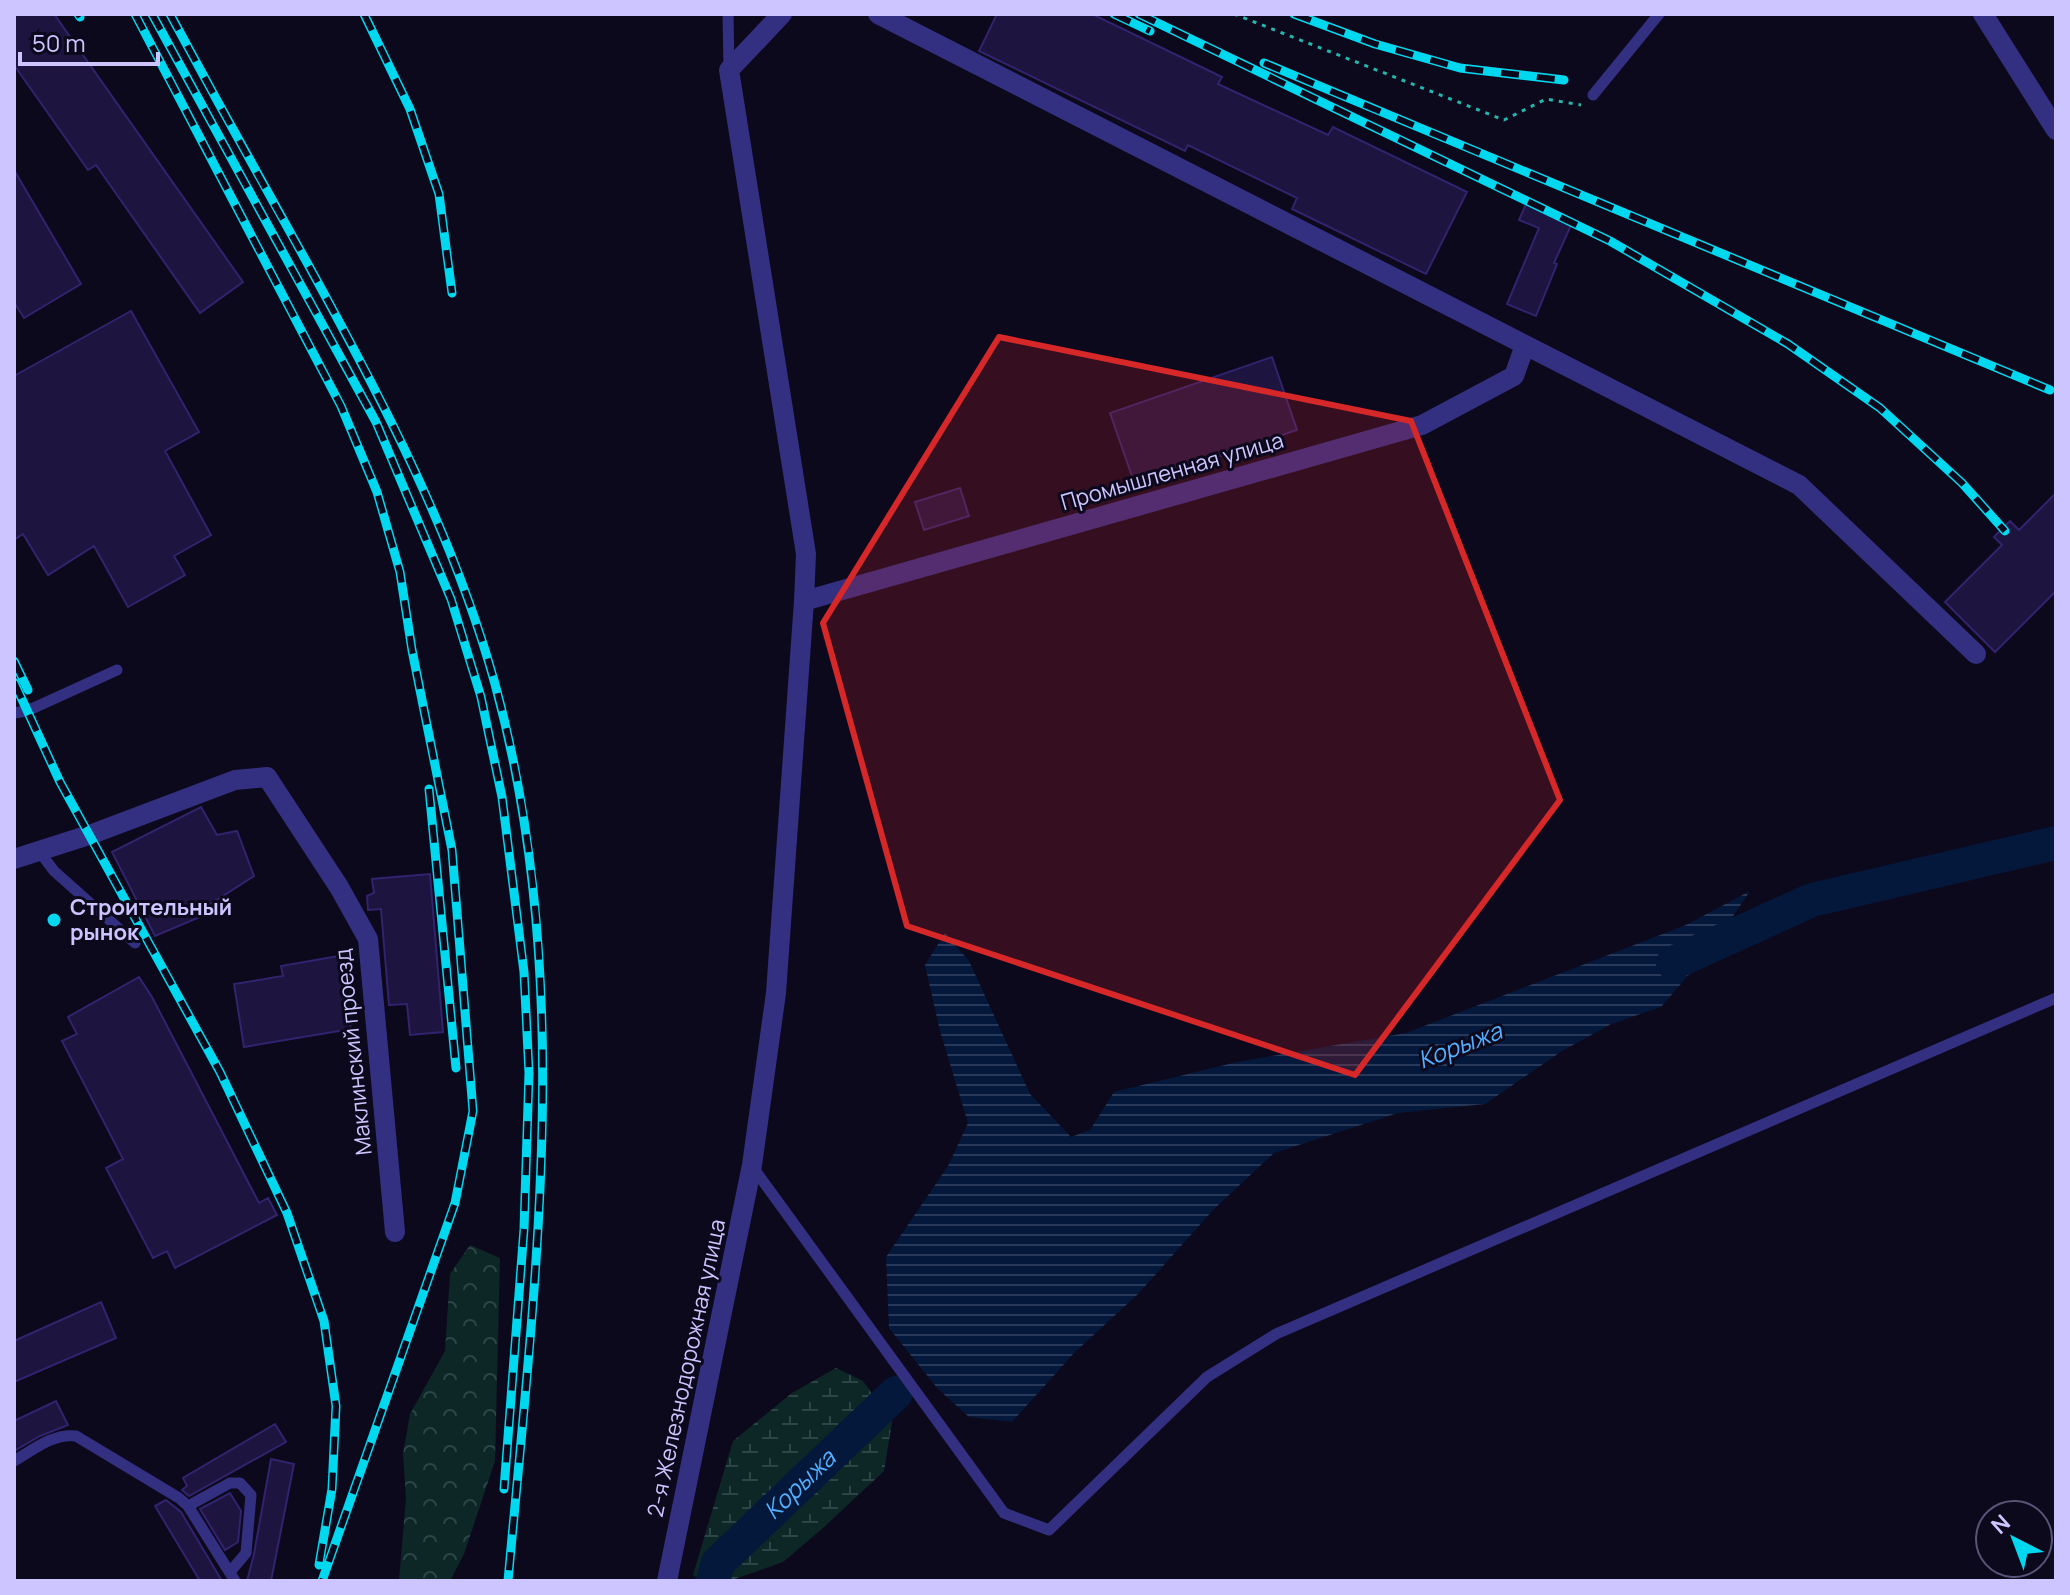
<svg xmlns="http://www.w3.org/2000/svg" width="2070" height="1595" viewBox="0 0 2070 1595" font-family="Manrope,sans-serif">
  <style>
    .forest { fill: url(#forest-crowns) }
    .wetland { fill: url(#wetland-marsh) }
    .water { fill: url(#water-rules) }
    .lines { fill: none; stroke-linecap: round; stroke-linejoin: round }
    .river { stroke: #04183b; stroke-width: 34 }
    .building { fill: #1d143f; stroke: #32236e; stroke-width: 2 }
    .path { stroke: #21b7ae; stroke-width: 3; stroke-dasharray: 4 6; stroke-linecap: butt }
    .service { stroke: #332f81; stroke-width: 11 }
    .minor { stroke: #332f81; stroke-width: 20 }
    .rail-casing { stroke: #00d8f0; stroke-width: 9 }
    .rail { stroke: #0d091d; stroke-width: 6; stroke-dasharray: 18; stroke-linecap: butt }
    .marked { fill: #d62828; fill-opacity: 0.2; stroke: #d62828; stroke-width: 6; stroke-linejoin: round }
    .poi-dot { fill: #00d8f0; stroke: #0d091d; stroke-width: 3 }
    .labels { text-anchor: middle; stroke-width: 6; stroke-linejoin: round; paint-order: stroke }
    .street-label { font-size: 22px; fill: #ccc5ff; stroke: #0d091d }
    .poi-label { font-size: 22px; font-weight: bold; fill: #ccc5ff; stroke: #0d091d; text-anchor: start }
    .water-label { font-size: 24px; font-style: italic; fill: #53afff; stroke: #0d091d }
  </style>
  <defs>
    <pattern id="forest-crowns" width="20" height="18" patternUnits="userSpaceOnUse" patternTransform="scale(2)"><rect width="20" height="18" fill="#0c2726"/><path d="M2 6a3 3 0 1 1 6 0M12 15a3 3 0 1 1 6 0" fill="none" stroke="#2e4547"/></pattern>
    <pattern id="wetland-marsh" width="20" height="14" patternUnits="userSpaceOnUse" patternTransform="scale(2)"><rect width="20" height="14" fill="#0c2726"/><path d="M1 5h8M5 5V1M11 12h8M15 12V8" fill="none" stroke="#2e4547"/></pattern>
    <pattern id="water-rules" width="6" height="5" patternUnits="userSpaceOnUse" patternTransform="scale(2)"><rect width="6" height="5" fill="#04183b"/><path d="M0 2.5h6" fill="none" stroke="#273858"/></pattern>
  </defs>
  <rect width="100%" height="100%" fill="#0d091d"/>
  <path class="forest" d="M470,1245L500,1258L495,1461L464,1554L450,1581H399L406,1498L403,1454L410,1414L445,1351L450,1274Z"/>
  <path class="wetland" d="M836,1368L863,1381L892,1422L884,1471L823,1528L783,1562L729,1581H702L693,1575L733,1441L792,1393Z"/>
  <path class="water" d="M1750,891L1710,950L1661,1007L1611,1024L1562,1051L1485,1104L1398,1113L1274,1153L1214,1209L1138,1294L1074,1353L1012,1422L969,1417L938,1389L889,1328L886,1257L948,1166L968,1123L940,1031L925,965L945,933L969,961L1030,1094L1071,1137L1090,1130L1114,1092L1237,1062L1406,1033L1686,925Z"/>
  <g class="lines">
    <g class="river">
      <path d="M1673,963L1812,900L2056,843"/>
      <path id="s1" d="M713,1581L718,1563L896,1393"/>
    </g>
  </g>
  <path class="building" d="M14,14H54L243,282L200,313L96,165L88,170L14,65Z
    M997,14H1092L1222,77L1218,84L1328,135L1333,127L1467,192L1426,274L1292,209L1297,198L1188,145L1185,151L979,51Z
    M14,170L81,284L24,318L14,302Z
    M1526,204L1572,223L1554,263L1557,264L1536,316L1507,304L1539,228L1519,220Z
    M131,311L199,432L165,451L211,535L174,556L185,575L128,607L94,546L48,575L23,534L14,540V376Z
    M1272,357L1297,430L1135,485L1110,413Z
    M960,488L969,516L924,530L915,502Z
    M2056,493V591L1995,652L1945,602L2002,545L1994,537L2010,521L2019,530Z
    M201,807L217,835L237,831L254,876L198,912L200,917L155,936L112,852Z
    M430,874L443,1032L410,1035L407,1004L389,1005L381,909L368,910L367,896L374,893L372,879Z
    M339,956L351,1029L244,1047L234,984L283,976L281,966Z
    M139,977L152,997L259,1203L268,1198L277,1215L175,1268L167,1251L153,1258L106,1168L123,1159L62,1041L77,1034L68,1017Z
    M101,1302L116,1338L14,1382V1341Z
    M56,1401L68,1425L40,1436L14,1451V1421Z
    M275,1424L286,1442L189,1496L182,1490L187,1486L183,1478Z
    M271,1459L294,1464L271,1581H247L254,1554Z
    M230,1493L241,1511L238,1542L225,1550L200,1509Z
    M166,1500L181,1512L222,1581H200L155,1506Z"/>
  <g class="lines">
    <path class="path" d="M1234,14L1504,120L1546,99L1581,105"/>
    <path class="service" d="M728,14L729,69
      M1593,95L1659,14
      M14,713L27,711L117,670
      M39,851L54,871L135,943
      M752,1166L1004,1513L1049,1530L1207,1377L1276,1334L2056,998
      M14,1461C33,1450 53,1433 76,1436L179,1498L188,1506L235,1581
      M188,1506L230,1483H240L251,1495L246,1553L230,1572"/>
    <path class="minor" d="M878,14L1799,485L1976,654
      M1983,14L2056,130
      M804,601L1422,425L1514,376L1525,345
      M14,859L92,834L235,780L267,777L339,887L368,939L395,1232
      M667,1581L752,1165L776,993L804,601L806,554L729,70L782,14"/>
    <defs>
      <path id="rail" d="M78,14L80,17
        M135,14L341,406L377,492L400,572L412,650L452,850L473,1111L455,1203L322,1581
        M152,14L376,422L451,599L481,697L502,797L524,972L529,1073L524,1229L504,1489
        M170,14C216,99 263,184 310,268C383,401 454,536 495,684C576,980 535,1281 508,1581
        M364,14L410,109L439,194L452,293
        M1114,14L1150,31
        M1139,14L1610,241L1788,344L1880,408L1962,483L2005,531
        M1294,14L1375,44L1460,68L1564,80
        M1264,63L2050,390
        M14,661L28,690
        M14,682L60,782L220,1072L287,1213L324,1321L336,1406L332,1489L319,1565
        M429,789L456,1068"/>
    </defs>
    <use href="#rail" class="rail-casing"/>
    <use href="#rail" class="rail"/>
  </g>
  <path class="marked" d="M999,337L1411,421L1560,800L1355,1075L907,926L823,623Z"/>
  <circle class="poi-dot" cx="54" cy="920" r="8"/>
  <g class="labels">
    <g class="street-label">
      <text transform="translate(1172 471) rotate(-16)" y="8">Промышленная улица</text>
      <text transform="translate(353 1052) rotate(-96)" y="8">Маклинский проезд</text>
      <text transform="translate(686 1368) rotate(-78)" y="8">2-я Железнодорожная улица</text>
    </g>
    <g class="poi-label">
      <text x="70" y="915">Строительный<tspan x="70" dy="25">рынок</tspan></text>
    </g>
    <g class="water-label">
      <text transform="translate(1460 1046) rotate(-21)" y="8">Корыжа</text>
      <text dy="8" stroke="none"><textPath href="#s1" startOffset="132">Корыжа</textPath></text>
    </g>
  </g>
  <rect width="2070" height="1595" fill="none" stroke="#ccc5ff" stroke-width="32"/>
  <g transform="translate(2014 1539) rotate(318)"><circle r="38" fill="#0d091d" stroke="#595477" stroke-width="2"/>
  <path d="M0-6L14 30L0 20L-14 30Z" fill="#00d8f0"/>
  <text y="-12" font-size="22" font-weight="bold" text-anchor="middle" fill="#ccc5ff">N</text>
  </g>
  <path d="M20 52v12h138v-12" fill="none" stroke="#ccc5ff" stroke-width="4"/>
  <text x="32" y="52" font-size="24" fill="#ccc5ff" stroke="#0d091d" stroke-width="6" paint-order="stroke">50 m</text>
</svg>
